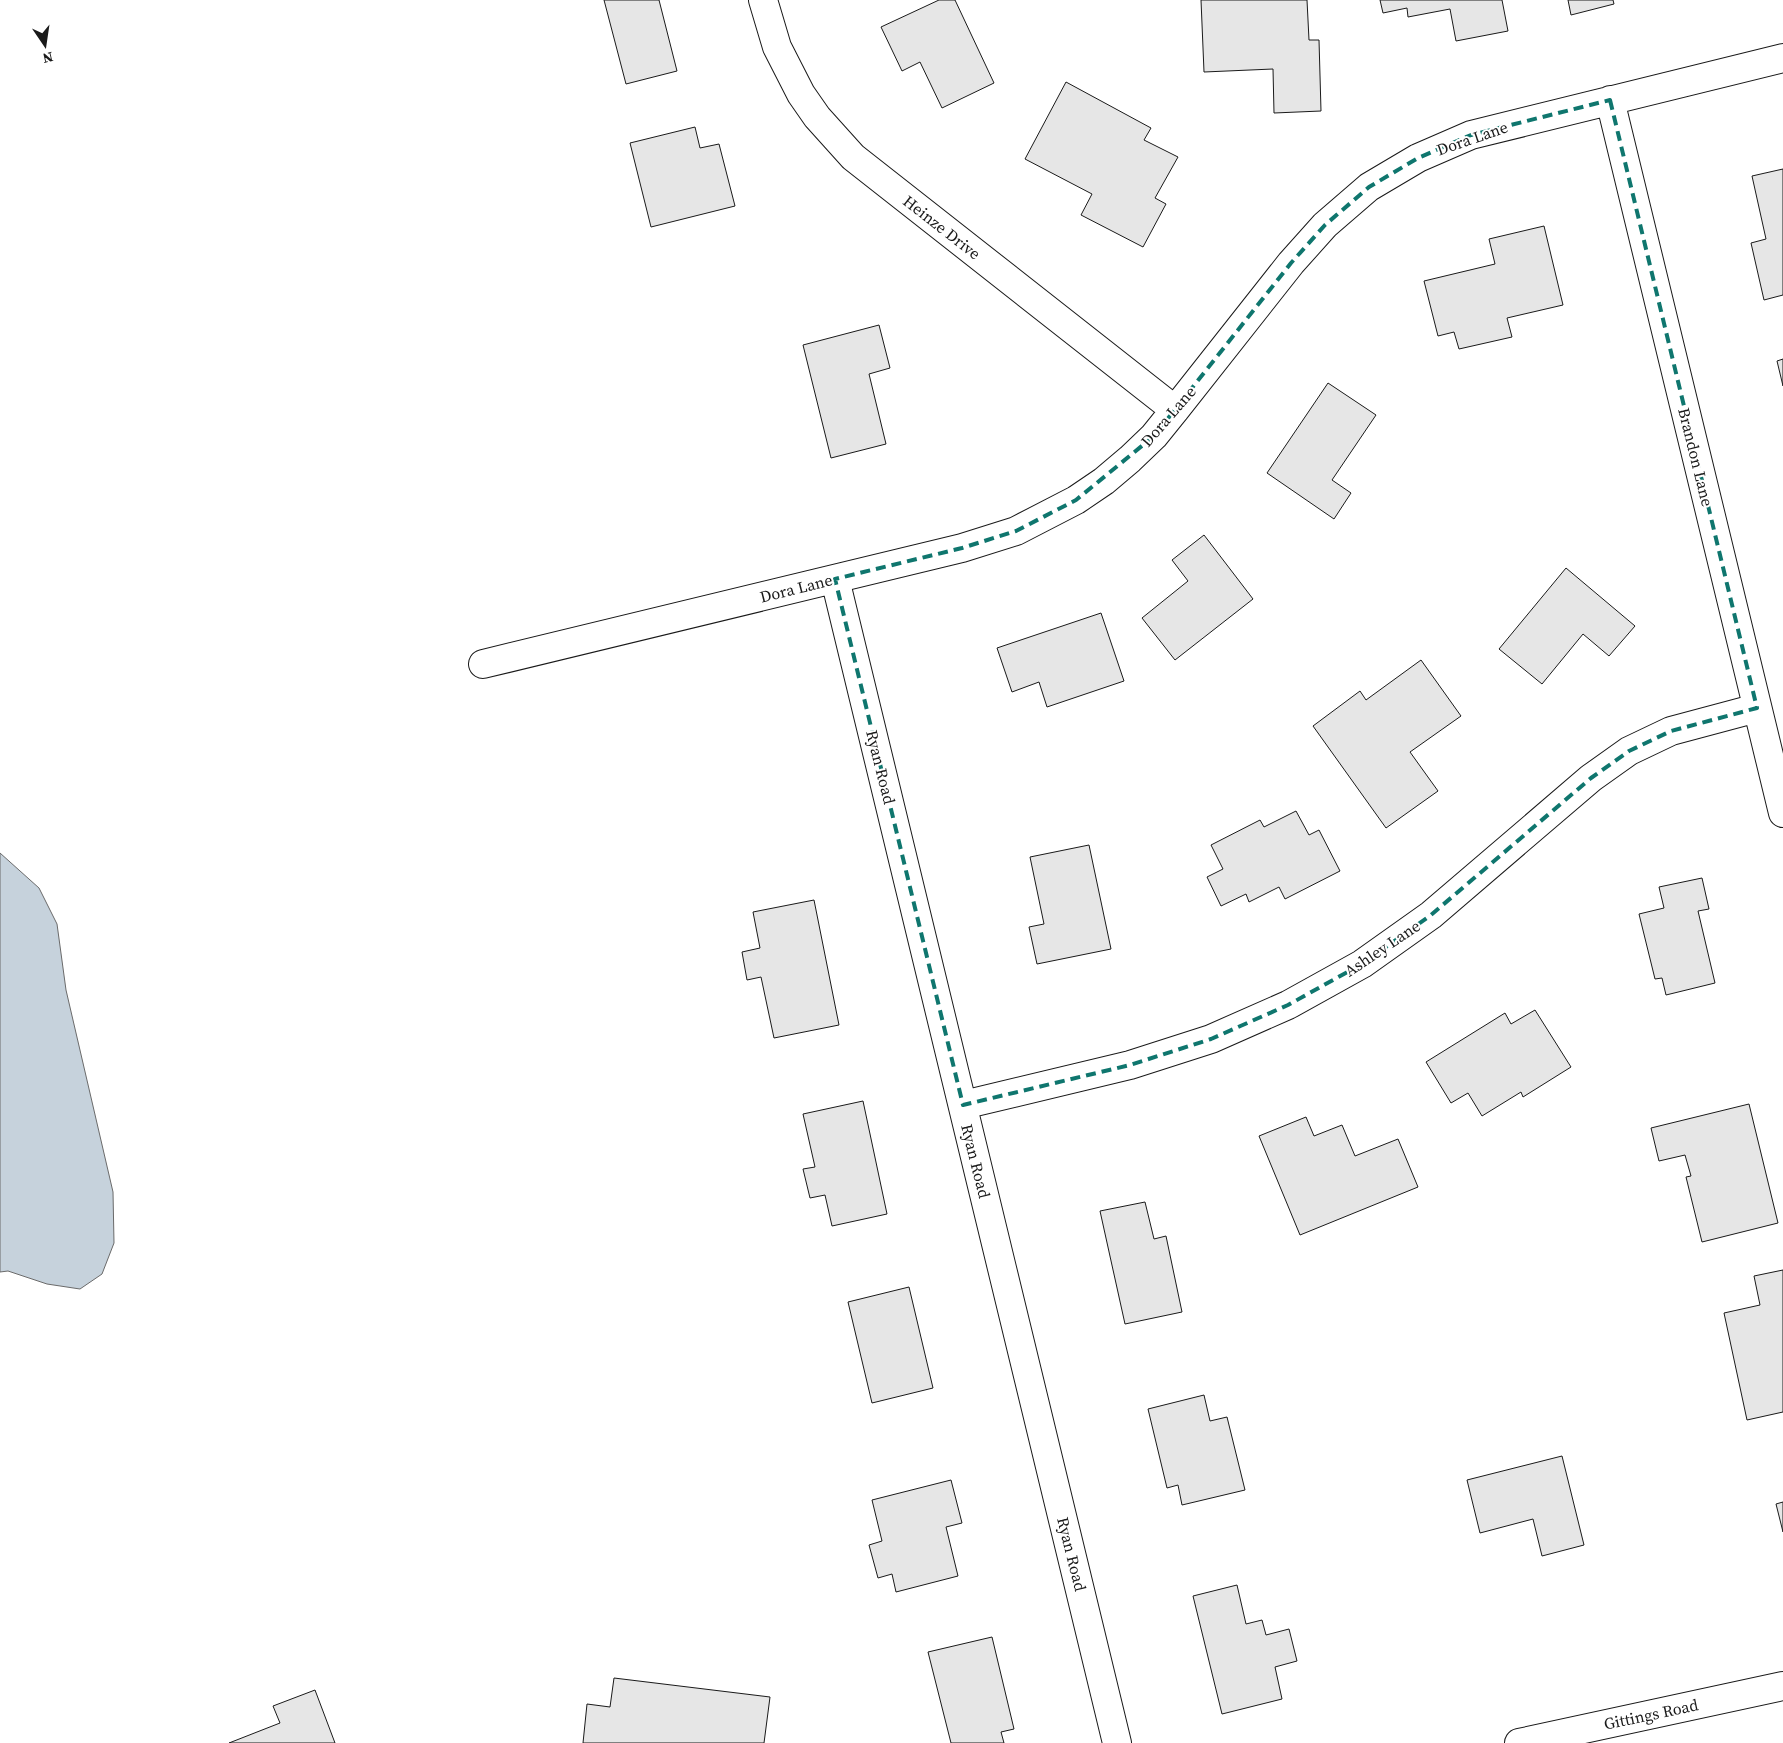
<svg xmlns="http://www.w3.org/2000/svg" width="1783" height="1743" viewBox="0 0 1783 1743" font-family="'Source Serif 4',serif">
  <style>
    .water { fill: #c6d2dc; stroke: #6a6a6a }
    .building { fill: #e6e6e6; stroke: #1a1a1a }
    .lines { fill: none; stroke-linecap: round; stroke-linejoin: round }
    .minor-casing { stroke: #1a1a1a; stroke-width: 30 }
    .minor { stroke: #fff; stroke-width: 28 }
    .marked { fill: none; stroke: #0f766e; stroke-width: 4; stroke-dasharray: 10 6; stroke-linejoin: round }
    .labels { text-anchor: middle; stroke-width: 4; stroke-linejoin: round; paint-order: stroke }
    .street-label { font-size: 16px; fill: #1a1a1a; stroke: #fff }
  </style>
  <rect width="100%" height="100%" fill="#fff"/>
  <path class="water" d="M0,853L39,888L57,924L66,990L113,1192L114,1243L102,1274L80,1289L47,1284L8,1271L0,1272Z"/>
  <path class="building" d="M604,0H659L677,71L626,84Z
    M939,0H955L994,83L942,108L920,62L902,71L881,27Z
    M1201,0H1307L1309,40H1319L1321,111L1274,113L1273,69L1204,72Z
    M1380,0H1502L1508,31L1456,41L1450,9L1408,17L1407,8L1383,13Z
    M1568,0H1613L1614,4L1571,15Z
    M1066,82L1151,128L1144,140L1178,157L1155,198L1166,204L1143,247L1081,215L1092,194L1025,159Z
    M695,127L700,148L719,144L735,206L651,227L630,143Z
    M1783,169V295L1764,300L1751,243L1766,239L1752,176Z
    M1544,226L1563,305L1507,318L1512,337L1459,349L1454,332L1438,336L1424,281L1495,264L1489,239Z
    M879,325L890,368L869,374L886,444L831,458L803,345Z
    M1783,359V386L1777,361Z
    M1328,383L1376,415L1332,480L1351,493L1334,519L1267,473Z
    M1204,535L1253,599L1175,660L1142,618L1188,581L1172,560Z
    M1566,568L1635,626L1609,656L1583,634L1542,684L1499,649Z
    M1101,613L1124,681L1047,707L1039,682L1012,692L997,648Z
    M1421,660L1461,716L1410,752L1438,791L1386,828L1313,726L1360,691L1366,700Z
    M1296,811L1309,835L1319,830L1340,871L1285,899L1279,887L1249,902L1246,894L1221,906L1207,877L1223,869L1211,845L1260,820L1264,827Z
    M1089,845L1111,949L1037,964L1029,927L1044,924L1030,857Z
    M1702,878L1709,909L1698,911L1715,983L1666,995L1662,978L1655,979L1639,914L1664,908L1659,887Z
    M814,900L839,1025L774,1038L761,977L747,980L742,952L760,948L753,912Z
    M1535,1010L1571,1067L1523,1097L1521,1092L1482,1116L1468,1093L1451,1103L1426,1062L1505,1013L1511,1024Z
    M863,1101L887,1214L832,1226L825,1195L810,1198L803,1169L815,1167L803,1114Z
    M1749,1104L1778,1223L1702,1242L1686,1177L1691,1176L1685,1155L1659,1161L1651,1128Z
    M1306,1117L1314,1136L1342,1125L1355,1156L1398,1139L1418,1187L1300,1235L1259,1136Z
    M1145,1202L1154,1239L1166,1236L1182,1312L1125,1324L1100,1211Z
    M1783,1270V1412L1747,1420L1724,1313L1760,1305L1754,1276Z
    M909,1287L933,1388L872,1403L848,1302Z
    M1204,1395L1210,1421L1227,1417L1245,1490L1182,1505L1178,1485L1167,1488L1148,1409Z
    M1562,1456L1584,1545L1542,1556L1533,1519L1480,1533L1467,1480Z
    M951,1480L962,1523L946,1527L958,1576L896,1592L892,1574L878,1578L869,1545L882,1541L872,1500Z
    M1783,1502V1532L1776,1504Z
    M1237,1585L1246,1624L1262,1620L1266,1635L1289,1629L1297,1661L1275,1667L1282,1699L1222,1714L1193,1596Z
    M992,1637L1014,1729L1001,1732L1004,1743H951L928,1652Z
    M614,1678L770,1697L764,1743H583L587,1704L610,1707Z
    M315,1690L335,1743H229L280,1723L273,1706Z"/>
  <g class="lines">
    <defs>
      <path id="minor" d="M763,0L777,47L801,94L817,117L853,157L1175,410
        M1610,100L1783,813
        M835,579L1117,1743
        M483,664L962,548L1016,531L1076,500L1104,481L1130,459L1154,436L1175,410L1291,263L1325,225L1369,187L1418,158L1471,135L1783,58
        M963,1105L1130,1065L1211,1039L1288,1005L1362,964L1431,915L1591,778L1629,751L1671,731L1757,708
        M1519,1743L1783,1686"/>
    </defs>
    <use href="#minor" class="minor-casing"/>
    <use href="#minor" class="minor"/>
  </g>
  <path class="marked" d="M1610,100L1757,708L1671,731L1629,751L1591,778L1431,915L1362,964L1288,1005L1211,1039L1130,1065L963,1105L835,579L962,548L1016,531L1076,500L1154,436L1291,263L1325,225L1369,187L1418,158L1471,135Z"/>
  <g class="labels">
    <g class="street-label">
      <text transform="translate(1472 138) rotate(-19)" y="6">Dora Lane</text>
      <text transform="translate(942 227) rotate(38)" y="6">Heinze Drive</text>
      <text transform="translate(1168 416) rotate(-49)" y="6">Dora Lane</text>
      <text transform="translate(1696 457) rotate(76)" y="6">Brandon Lane</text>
      <text transform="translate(796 588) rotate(-14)" y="6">Dora Lane</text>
      <text transform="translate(881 767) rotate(76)" y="6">Ryan Road</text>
      <text transform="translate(1382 948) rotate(-34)" y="6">Ashley Lane</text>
      <text transform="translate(976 1161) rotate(76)" y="6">Ryan Road</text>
      <text transform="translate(1072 1554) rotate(76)" y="6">Ryan Road</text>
      <text transform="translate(1651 1714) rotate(-12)" y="6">Gittings Road</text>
    </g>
  </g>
  <g transform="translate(45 45) rotate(167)" stroke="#ffffff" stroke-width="4" paint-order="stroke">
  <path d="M0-4L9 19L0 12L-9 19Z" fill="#1a1a1a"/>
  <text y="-8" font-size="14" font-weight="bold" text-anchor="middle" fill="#1a1a1a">N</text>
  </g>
</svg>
